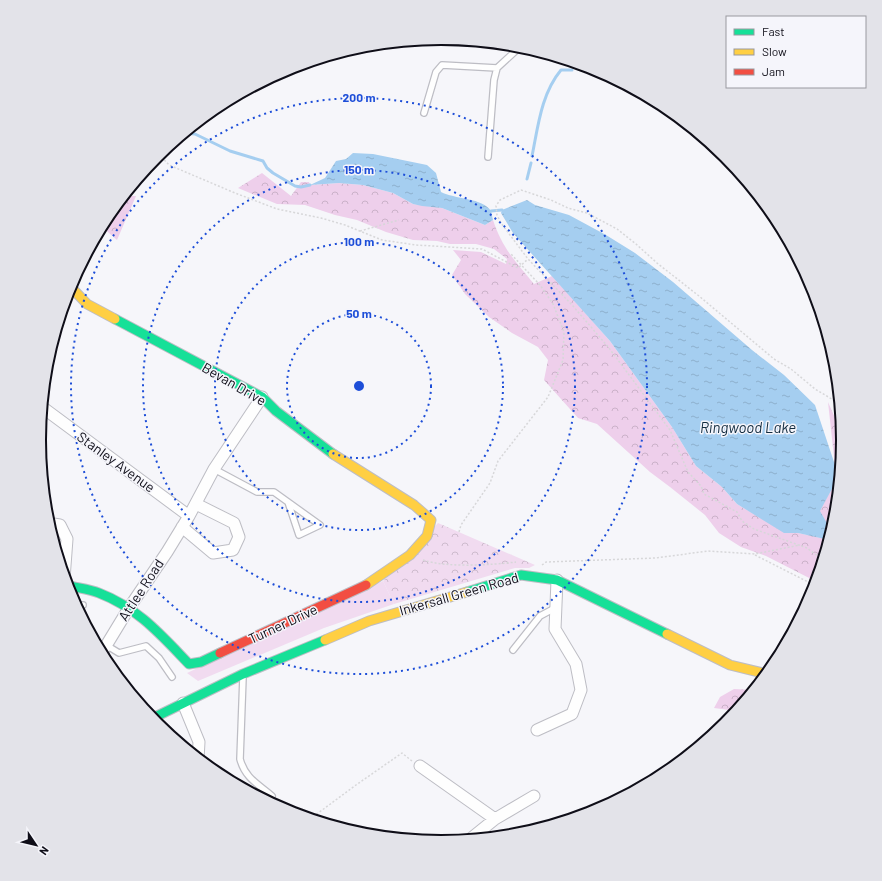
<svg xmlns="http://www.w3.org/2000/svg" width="882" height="881" viewBox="0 0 882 881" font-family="Barlow,sans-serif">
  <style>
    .grass { fill: #f1dbf0 }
    .forest { fill: url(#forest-crowns) }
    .park { fill: url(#park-crowns) }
    .water { fill: url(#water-ripples) }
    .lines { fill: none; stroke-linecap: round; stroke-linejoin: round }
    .stream { stroke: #a5cef0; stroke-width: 3 }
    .lane-casing { stroke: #bdbdc4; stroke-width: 8 }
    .street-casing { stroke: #bdbdc4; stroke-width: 13 }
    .fast-casing { stroke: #bdbdc4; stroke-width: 11 }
    .slow-casing { stroke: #bdbdc4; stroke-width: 11 }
    .jam-casing { stroke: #bdbdc4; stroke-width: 11 }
    .path { stroke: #d7d7d9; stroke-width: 1.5; stroke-dasharray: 2 2; stroke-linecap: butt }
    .lane { stroke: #fefefe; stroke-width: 5.5 }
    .street { stroke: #fefefe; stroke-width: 11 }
    .fast { stroke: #16e098; stroke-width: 9 }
    .slow { stroke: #ffcf43; stroke-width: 9 }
    .jam { stroke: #f24e42; stroke-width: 9 }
    .ring { fill: none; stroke: #1d4ed8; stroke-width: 2; stroke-dasharray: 2 4 }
    .labels { text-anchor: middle; stroke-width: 3; stroke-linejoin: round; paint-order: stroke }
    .street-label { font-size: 14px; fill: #0f0e18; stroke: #f5f5fb }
    .water-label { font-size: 15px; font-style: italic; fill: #122c40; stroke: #f5f5fb }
    .rim { fill: none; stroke: #0f0e18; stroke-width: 2 }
    .centre { fill: #1d4ed8; stroke: #f5f5fb; stroke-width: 2 }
    .ring-label { font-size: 12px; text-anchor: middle; font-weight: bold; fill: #1d4ed8; stroke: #f5f5fb; stroke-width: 3; stroke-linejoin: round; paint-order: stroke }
  </style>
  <defs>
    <pattern id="forest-crowns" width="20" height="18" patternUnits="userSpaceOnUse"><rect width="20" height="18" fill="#eecfeb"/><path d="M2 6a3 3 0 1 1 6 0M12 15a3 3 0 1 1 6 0" fill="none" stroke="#cbb1c9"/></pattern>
    <pattern id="park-crowns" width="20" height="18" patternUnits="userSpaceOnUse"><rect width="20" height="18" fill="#f1dbf0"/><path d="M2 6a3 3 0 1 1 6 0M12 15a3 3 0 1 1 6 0" fill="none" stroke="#cdbbcd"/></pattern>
    <pattern id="water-ripples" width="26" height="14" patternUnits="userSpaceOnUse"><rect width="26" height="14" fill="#a5cef0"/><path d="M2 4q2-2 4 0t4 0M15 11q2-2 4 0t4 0" fill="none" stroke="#8db0cd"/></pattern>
  </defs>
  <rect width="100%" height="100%" fill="#f6f6fa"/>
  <path class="grass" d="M383,581L394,604L324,628L198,681L187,673Z"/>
  <path class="forest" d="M181,136L182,137V143L168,155L162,151Z
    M262,173L291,196L301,182H309L310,185L339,183L363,185L393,193L413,204L442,208L485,225L493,220C502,248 516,262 534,284L552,276L610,341L672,427L696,466L722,487L737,504L784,532L798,533L826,539L829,542L817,582L766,556L741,547L719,533L705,515L670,487L650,472L597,424L578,418L544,380L548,360L538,347L512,333L489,317L465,294L452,275L461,260L453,250L481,252L506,264L507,259L494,249L476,244H450L437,241L413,240L386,232L357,220L335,215L305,205L277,204L238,188Z
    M124,196H136L117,240L101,226L106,217Z
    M828,402L843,436V441L836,519L832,532L819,511L833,487L835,466Z
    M734,689L755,690L737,711L714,708L720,697Z"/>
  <path class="park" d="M438,523L535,565L529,568H515L394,604L383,581Z"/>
  <path class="water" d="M353,153L373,154L427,165L436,173L441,192C454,199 483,198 491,211C492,213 492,217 493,220L485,225L442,208L422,206L413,204L393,193L363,185L339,183L310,185L325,178L336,161L346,159Z
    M527,200L535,205L569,215L606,235L635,253L673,282L752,350L784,375L815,405L835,465L833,487L820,511L832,532L829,540L798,533H784L737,504L722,487L696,466L672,427L610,341L513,233L501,213L502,210Z"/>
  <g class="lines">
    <path class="stream" d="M184,133L195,134L230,151L263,161L267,168L273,173L295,186L301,187L310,185
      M532,156C538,127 541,94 561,70H572
      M527,179L531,163
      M491,211L502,210"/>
    <defs>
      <path id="lane" d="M424,113L436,72L442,65L497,68
        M488,157L494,80L497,68L521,46
        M214,469L257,492H274L320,525L299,535L288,502
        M75,605H83
        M106,645L119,653L146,646L159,658L172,677
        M513,650L540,616L555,608
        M243,677L240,759C245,778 258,784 272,796"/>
      <path id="street" d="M42,407L189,516
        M47,523L60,525L67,539L64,579
        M182,527L213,553L233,550L239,537L234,523L196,504
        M101,654L129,608L167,552L189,516L214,469L262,397
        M183,703L199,742L198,760
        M537,730L572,714L581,690L576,664L555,629L557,580
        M420,766L495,819
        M469,840L495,819L534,796"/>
      <path id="fast" d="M115,319L262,397L276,411L333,454
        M66,585C77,588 89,589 99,593C138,608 161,635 189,664L201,662L220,653
        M467,592L521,575L557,580L667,634
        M151,719L243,674L325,640"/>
      <path id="slow" d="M70,286L87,304L115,319
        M333,454L414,505L431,520L427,536L410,555L366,585
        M667,634L730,665L767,674
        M325,640L369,621L467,592"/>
      <path id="jam" d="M220,653L366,585"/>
    </defs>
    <use href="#lane" class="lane-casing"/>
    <use href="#street" class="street-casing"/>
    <use href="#fast" class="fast-casing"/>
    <use href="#slow" class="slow-casing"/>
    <use href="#jam" class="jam-casing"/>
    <path class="path" d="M159,154L169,165L235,193L277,209L321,218L345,225L382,240L416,245L482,249L518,268L528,259
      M360,231L399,220
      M459,532L461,525L490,483L498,461L548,397L563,360L564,332L553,304L540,285L511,254
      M755,555L816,586
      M423,560C447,568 491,565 516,562
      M823,560L807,548L754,529L742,521L737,512L704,494L701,486L688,472L670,430L609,348L573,306L528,259L501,223L497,215L496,206L500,200L521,190L551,200L568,208L587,213L617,229L636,244L657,263L699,296L774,359L791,369L815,389L835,401L841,419
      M542,565L546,562L656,558L708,551L755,554L800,545
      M310,819L356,785L402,753L412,761"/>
    <use href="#lane" class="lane"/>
    <use href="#street" class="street"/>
    <use href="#fast" class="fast"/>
    <use href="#slow" class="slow"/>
    <use href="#jam" class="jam"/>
  </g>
  <g class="ring">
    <circle cx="359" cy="386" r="72"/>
    <circle cx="359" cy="386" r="144"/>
    <circle cx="359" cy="386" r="216"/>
    <circle cx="359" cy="386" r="288"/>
  </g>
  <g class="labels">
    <g class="street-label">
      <text transform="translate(234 384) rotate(30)" y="5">Bevan Drive</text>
      <text transform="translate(116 462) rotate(36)" y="5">Stanley Avenue</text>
      <text transform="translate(141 590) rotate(-57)" y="5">Attlee Road</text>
      <text transform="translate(459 594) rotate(-16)" y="5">Inkersall Green Road</text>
      <text transform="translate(283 624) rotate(-25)" y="5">Turner Drive</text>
    </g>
    <g class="water-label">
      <text x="748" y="433">Ringwood Lake</text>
    </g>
  </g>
  <path d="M0 0H882V881H0ZM46 440a395 395 0 1 1 790 0a395 395 0 1 1-790 0Z" fill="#e3e3e9" fill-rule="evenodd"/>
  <path class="rim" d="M46 440a395 395 0 1 1 790 0a395 395 0 1 1-790 0Z"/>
  <circle cx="359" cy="386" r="6" class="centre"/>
  <g class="ring-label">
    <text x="359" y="102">200 m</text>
    <text x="359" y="174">150 m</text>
    <text x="359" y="246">100 m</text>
    <text x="359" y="318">50 m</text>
  </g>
  <rect x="726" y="16" width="140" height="72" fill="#f5f5fb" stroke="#9999a0"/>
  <rect x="734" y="29" width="20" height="6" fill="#16e098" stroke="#9999a0"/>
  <text x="762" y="36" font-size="12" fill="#0f0e18">Fast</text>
  <rect x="734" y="49" width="20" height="6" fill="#ffcf43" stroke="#9999a0"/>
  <text x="762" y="56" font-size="12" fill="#0f0e18">Slow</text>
  <rect x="734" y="69" width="20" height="6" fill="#f24e42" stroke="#9999a0"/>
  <text x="762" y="76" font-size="12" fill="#0f0e18">Jam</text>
  <g transform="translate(36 845) rotate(125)" stroke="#f5f5fb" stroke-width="3" paint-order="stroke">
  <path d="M0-3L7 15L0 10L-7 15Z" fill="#0f0e18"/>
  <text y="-6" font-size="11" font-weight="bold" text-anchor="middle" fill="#0f0e18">N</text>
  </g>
</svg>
